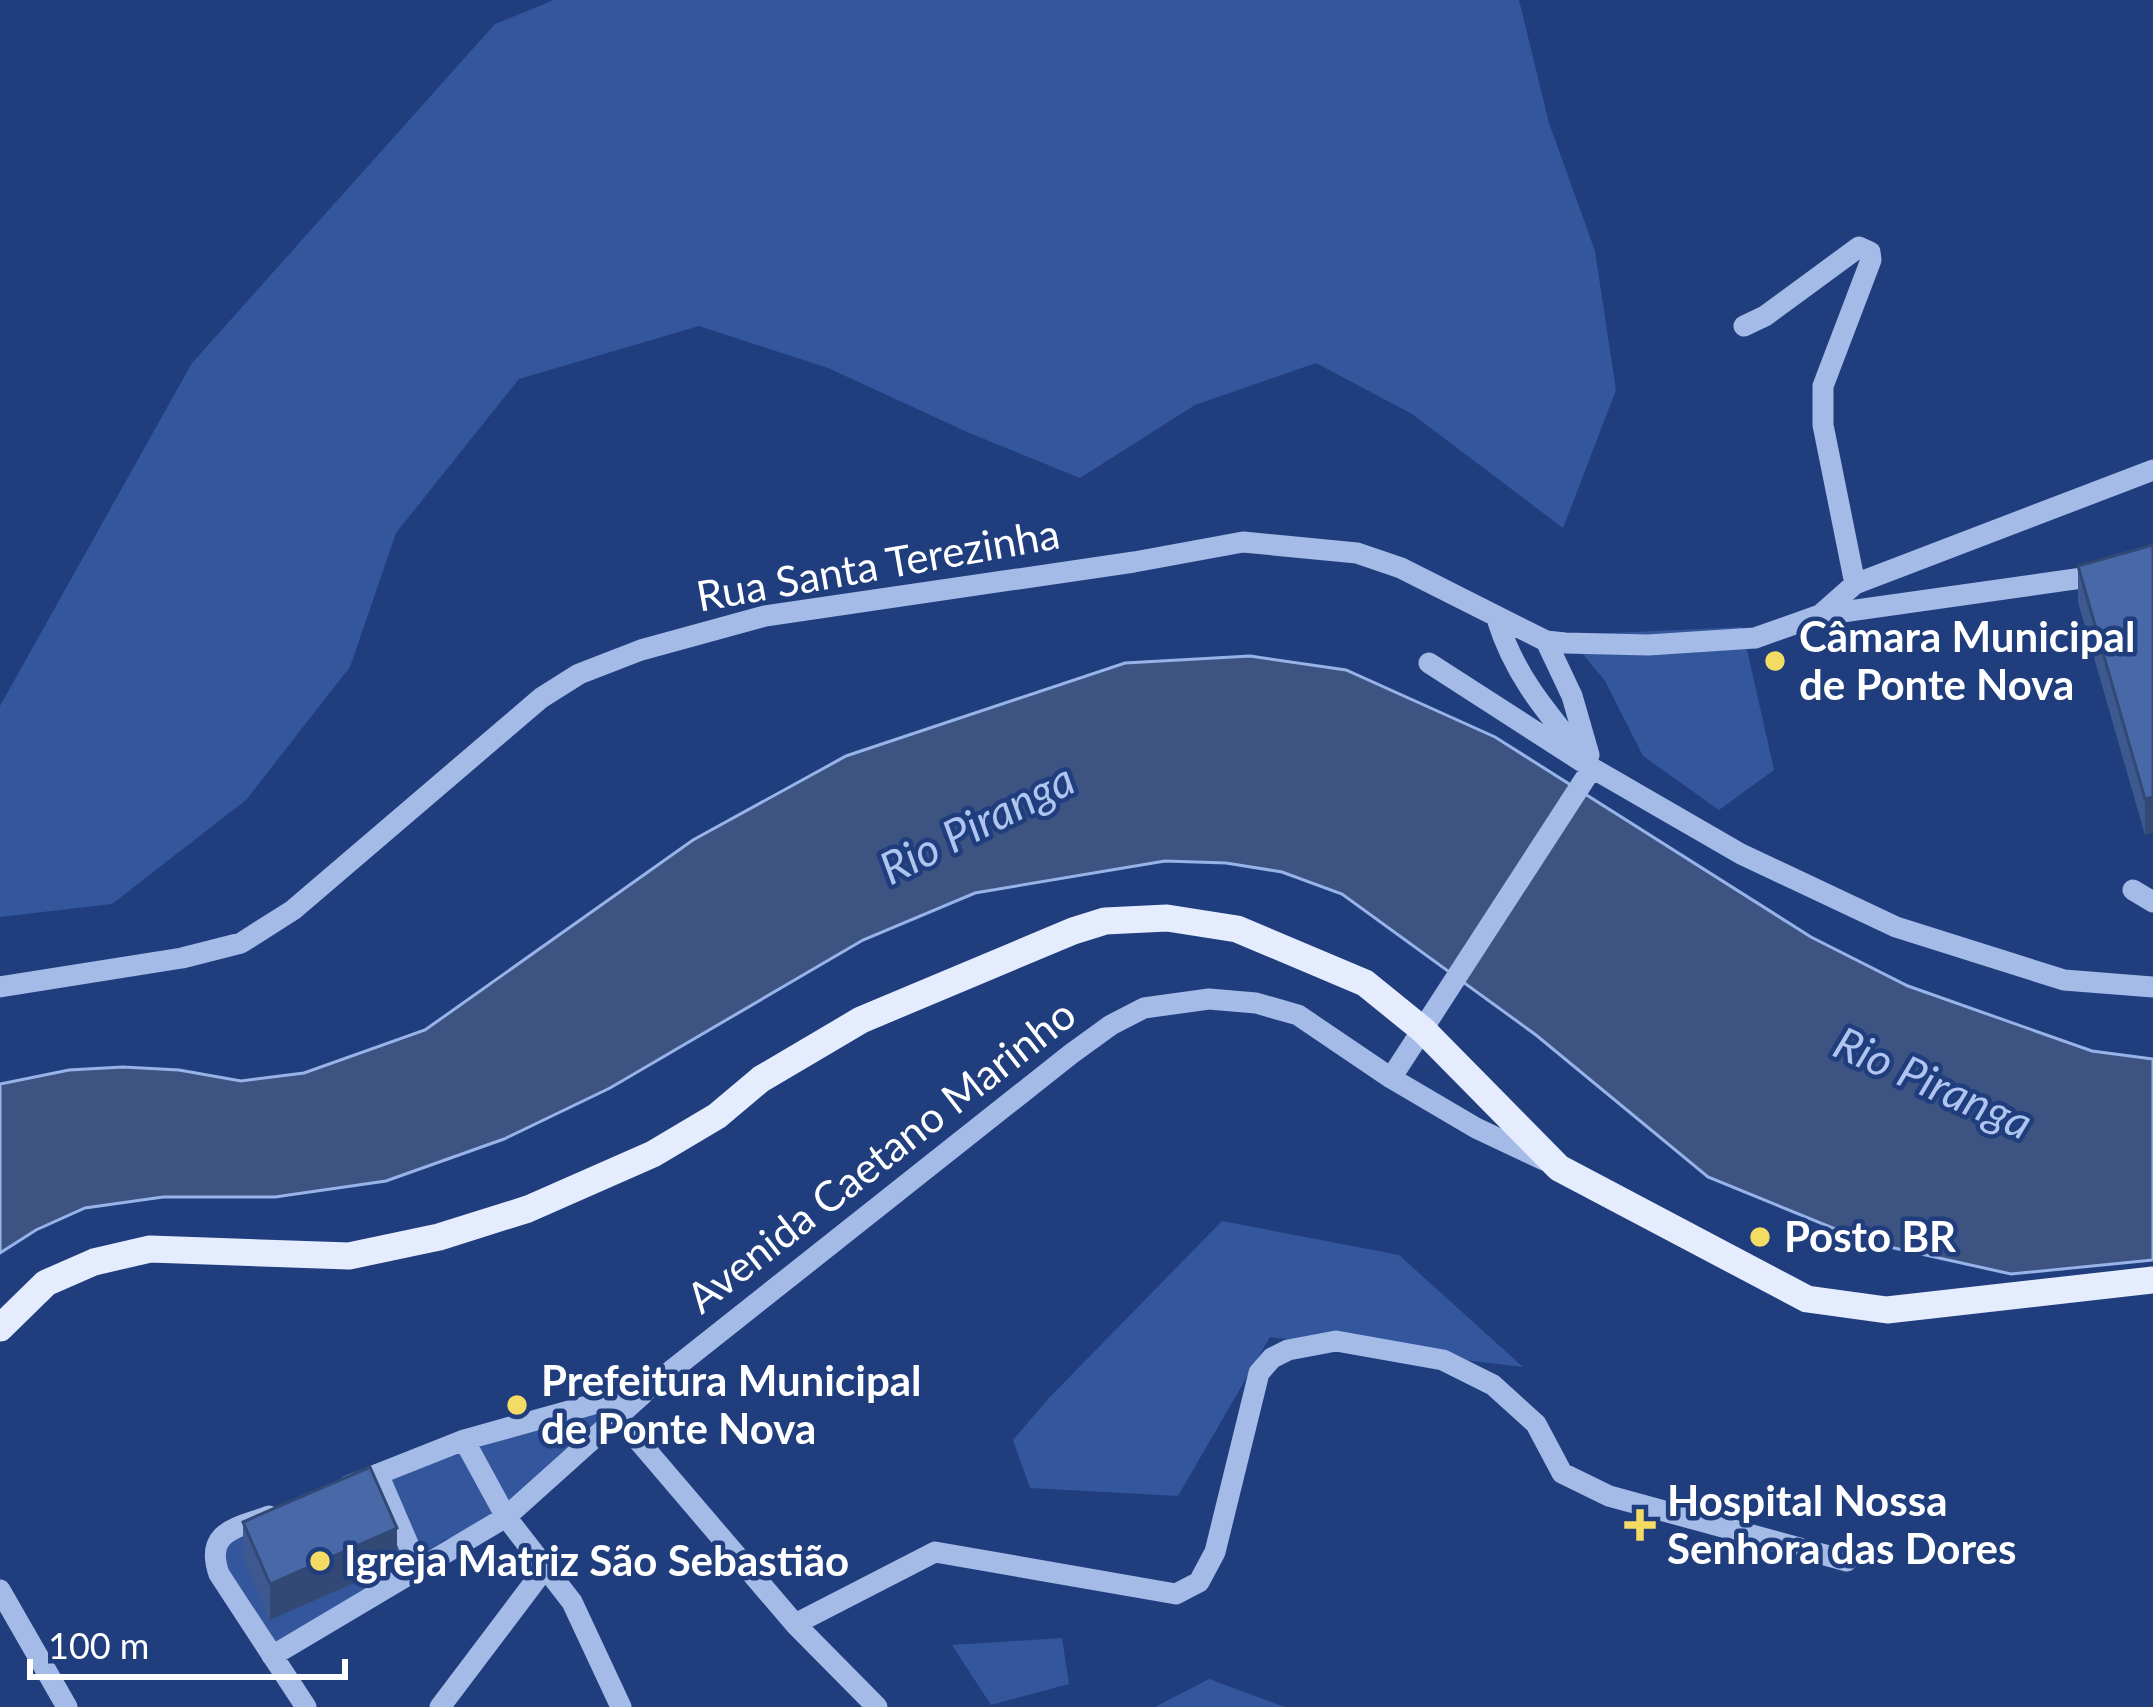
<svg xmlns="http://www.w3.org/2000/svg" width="2153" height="1707" viewBox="0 0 2153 1707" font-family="Lato,sans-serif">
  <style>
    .green { fill: #33569c }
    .water { fill: #3d5483; stroke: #97b3e8; stroke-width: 3 }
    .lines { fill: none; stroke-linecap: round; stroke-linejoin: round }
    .minor { stroke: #a4bae7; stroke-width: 21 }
    .major { stroke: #e5ecfd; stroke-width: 27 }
    .wall { fill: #3e5990 }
    .shaded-wall { fill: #324975 }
    .building { fill: #4868a7; stroke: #324975; stroke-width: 3 }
    .poi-dot { fill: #f4dc64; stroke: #203e7e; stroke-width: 4.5 }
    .labels { text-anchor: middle; stroke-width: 9; stroke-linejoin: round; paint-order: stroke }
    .street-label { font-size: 42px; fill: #fff; stroke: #203e7e }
    .poi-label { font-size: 42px; font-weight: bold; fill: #fff; stroke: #203e7e; text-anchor: start }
    .water-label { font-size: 45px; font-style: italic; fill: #afc4ef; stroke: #203e7e }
  </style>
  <rect width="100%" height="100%" fill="#203e7e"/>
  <path class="green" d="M554,0H1519L1549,123L1595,251L1616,390L1563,528L1412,414L1316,363L1195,405L1080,478L967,432L828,368L699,326L519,379L396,533L350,667L246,800L112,904L0,917V706L192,363L495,24Z
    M1742,627L1774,770L1719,810L1643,756L1605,681L1567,635Z
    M1222,1221L1399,1255L1523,1367L1270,1337L1178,1496L1030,1488L1013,1440L1048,1399Z
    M648,1389L564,1467L457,1538L446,1539L272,1656L215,1560L229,1531Z
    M1062,1638L1069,1684L991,1705L952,1645Z
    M1209,1679L1285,1707H1155Z"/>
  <path class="water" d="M1250,656L1346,670L1495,737L1811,937L1908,986L2092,1051L2153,1059V1260L2011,1274L1867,1242L1708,1177L1536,1035L1342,894L1282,872L1226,863L1165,861L975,893L863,940L610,1088L504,1139L386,1181L275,1197H163L85,1208L36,1230L0,1253V1084L69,1070L123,1067L179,1070L241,1081L304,1073L425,1030L693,840L846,756L1125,663Z"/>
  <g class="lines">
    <path class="minor" d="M1744,326L1765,316L1859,247L1870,252L1871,260L1823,386V425L1855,584
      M1821,615L2153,568
      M1497,619C1514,674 1544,709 1580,753
      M1546,641L1572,696L1589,755
      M1429,663L1592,768L1741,854L1896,927L2064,980L2153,987
      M2133,890L2153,902
      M0,987L182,958L241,943L293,910L541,698L579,674L641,650L765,616L1134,562L1243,542L1357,553L1401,568L1546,641L1565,643L1648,645L1755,638L1820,615L1855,584L2153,470
      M1391,1078L1592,768
      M619,1418L795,1624L877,1707
      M464,1440L506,1517L572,1602L621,1707
      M378,1474L418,1567
      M348,1486L464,1440L648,1389L1071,1054L1111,1025L1144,1008L1209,999L1256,1003L1298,1015L1391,1078L1476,1128L1544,1160
      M269,1516C237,1528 204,1531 219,1574L306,1707
      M0,1590L67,1707
      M795,1624L935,1552L1176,1594L1199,1582L1215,1552L1259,1373L1272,1358L1288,1350L1336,1341L1443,1360L1493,1385L1536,1424L1562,1473L1609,1496L1847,1561
      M272,1656L506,1517L643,1394
      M440,1707L545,1568"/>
    <path class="major" d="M0,1328L46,1283L94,1262L150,1249L349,1256L439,1237L528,1209L653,1154L717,1116L761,1079L861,1020L1073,931L1105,921L1167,918L1237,929L1365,983L1423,1030L1559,1168L1807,1299L1887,1310L2153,1280"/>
  </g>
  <path class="wall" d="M2153,545L2145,835L2078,602V566Z
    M243,1522L397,1564L270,1620L243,1558Z"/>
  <path class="shaded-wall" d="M2153,797V833L2145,835V799Z
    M397,1528V1564L270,1620V1584Z"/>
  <path class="building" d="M2153,545V797L2145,799L2078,566Z
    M370,1467L397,1528L270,1584L243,1522Z"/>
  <g class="poi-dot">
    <circle cx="1775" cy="661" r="12"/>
    <circle cx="1760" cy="1237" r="12"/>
    <circle cx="517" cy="1405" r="12"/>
    <path d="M1634 1507h12v12h12v12h-12v12h-12v-12h-12v-12h12z"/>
    <circle cx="320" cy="1561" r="12"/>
  </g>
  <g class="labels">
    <g class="street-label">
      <text transform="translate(878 565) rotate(-10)" y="15">Rua Santa Terezinha</text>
      <text transform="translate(881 1156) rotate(-38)" y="15">Avenida Caetano Marinho</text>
    </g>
    <g class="poi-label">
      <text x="1799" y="652">Câmara Municipal<tspan x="1799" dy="48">de Ponte Nova</tspan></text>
      <text x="1784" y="1252">Posto BR</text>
      <text x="541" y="1396">Prefeitura Municipal<tspan x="541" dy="48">de Ponte Nova</tspan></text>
      <text x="1667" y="1516">Hospital Nossa<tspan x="1667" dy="48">Senhora das Dores</tspan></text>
      <text x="344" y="1576">Igreja Matriz São Sebastião</text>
    </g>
    <g class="water-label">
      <text transform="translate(977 824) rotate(-27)" y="16">Rio Piranga</text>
      <text transform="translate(1933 1083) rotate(24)" y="16">Rio Piranga</text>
    </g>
  </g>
  <path d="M30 1659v18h315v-18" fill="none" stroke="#ffffff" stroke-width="6"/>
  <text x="48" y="1659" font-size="36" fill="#ffffff" stroke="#203e7e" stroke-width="9" paint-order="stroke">100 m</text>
</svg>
